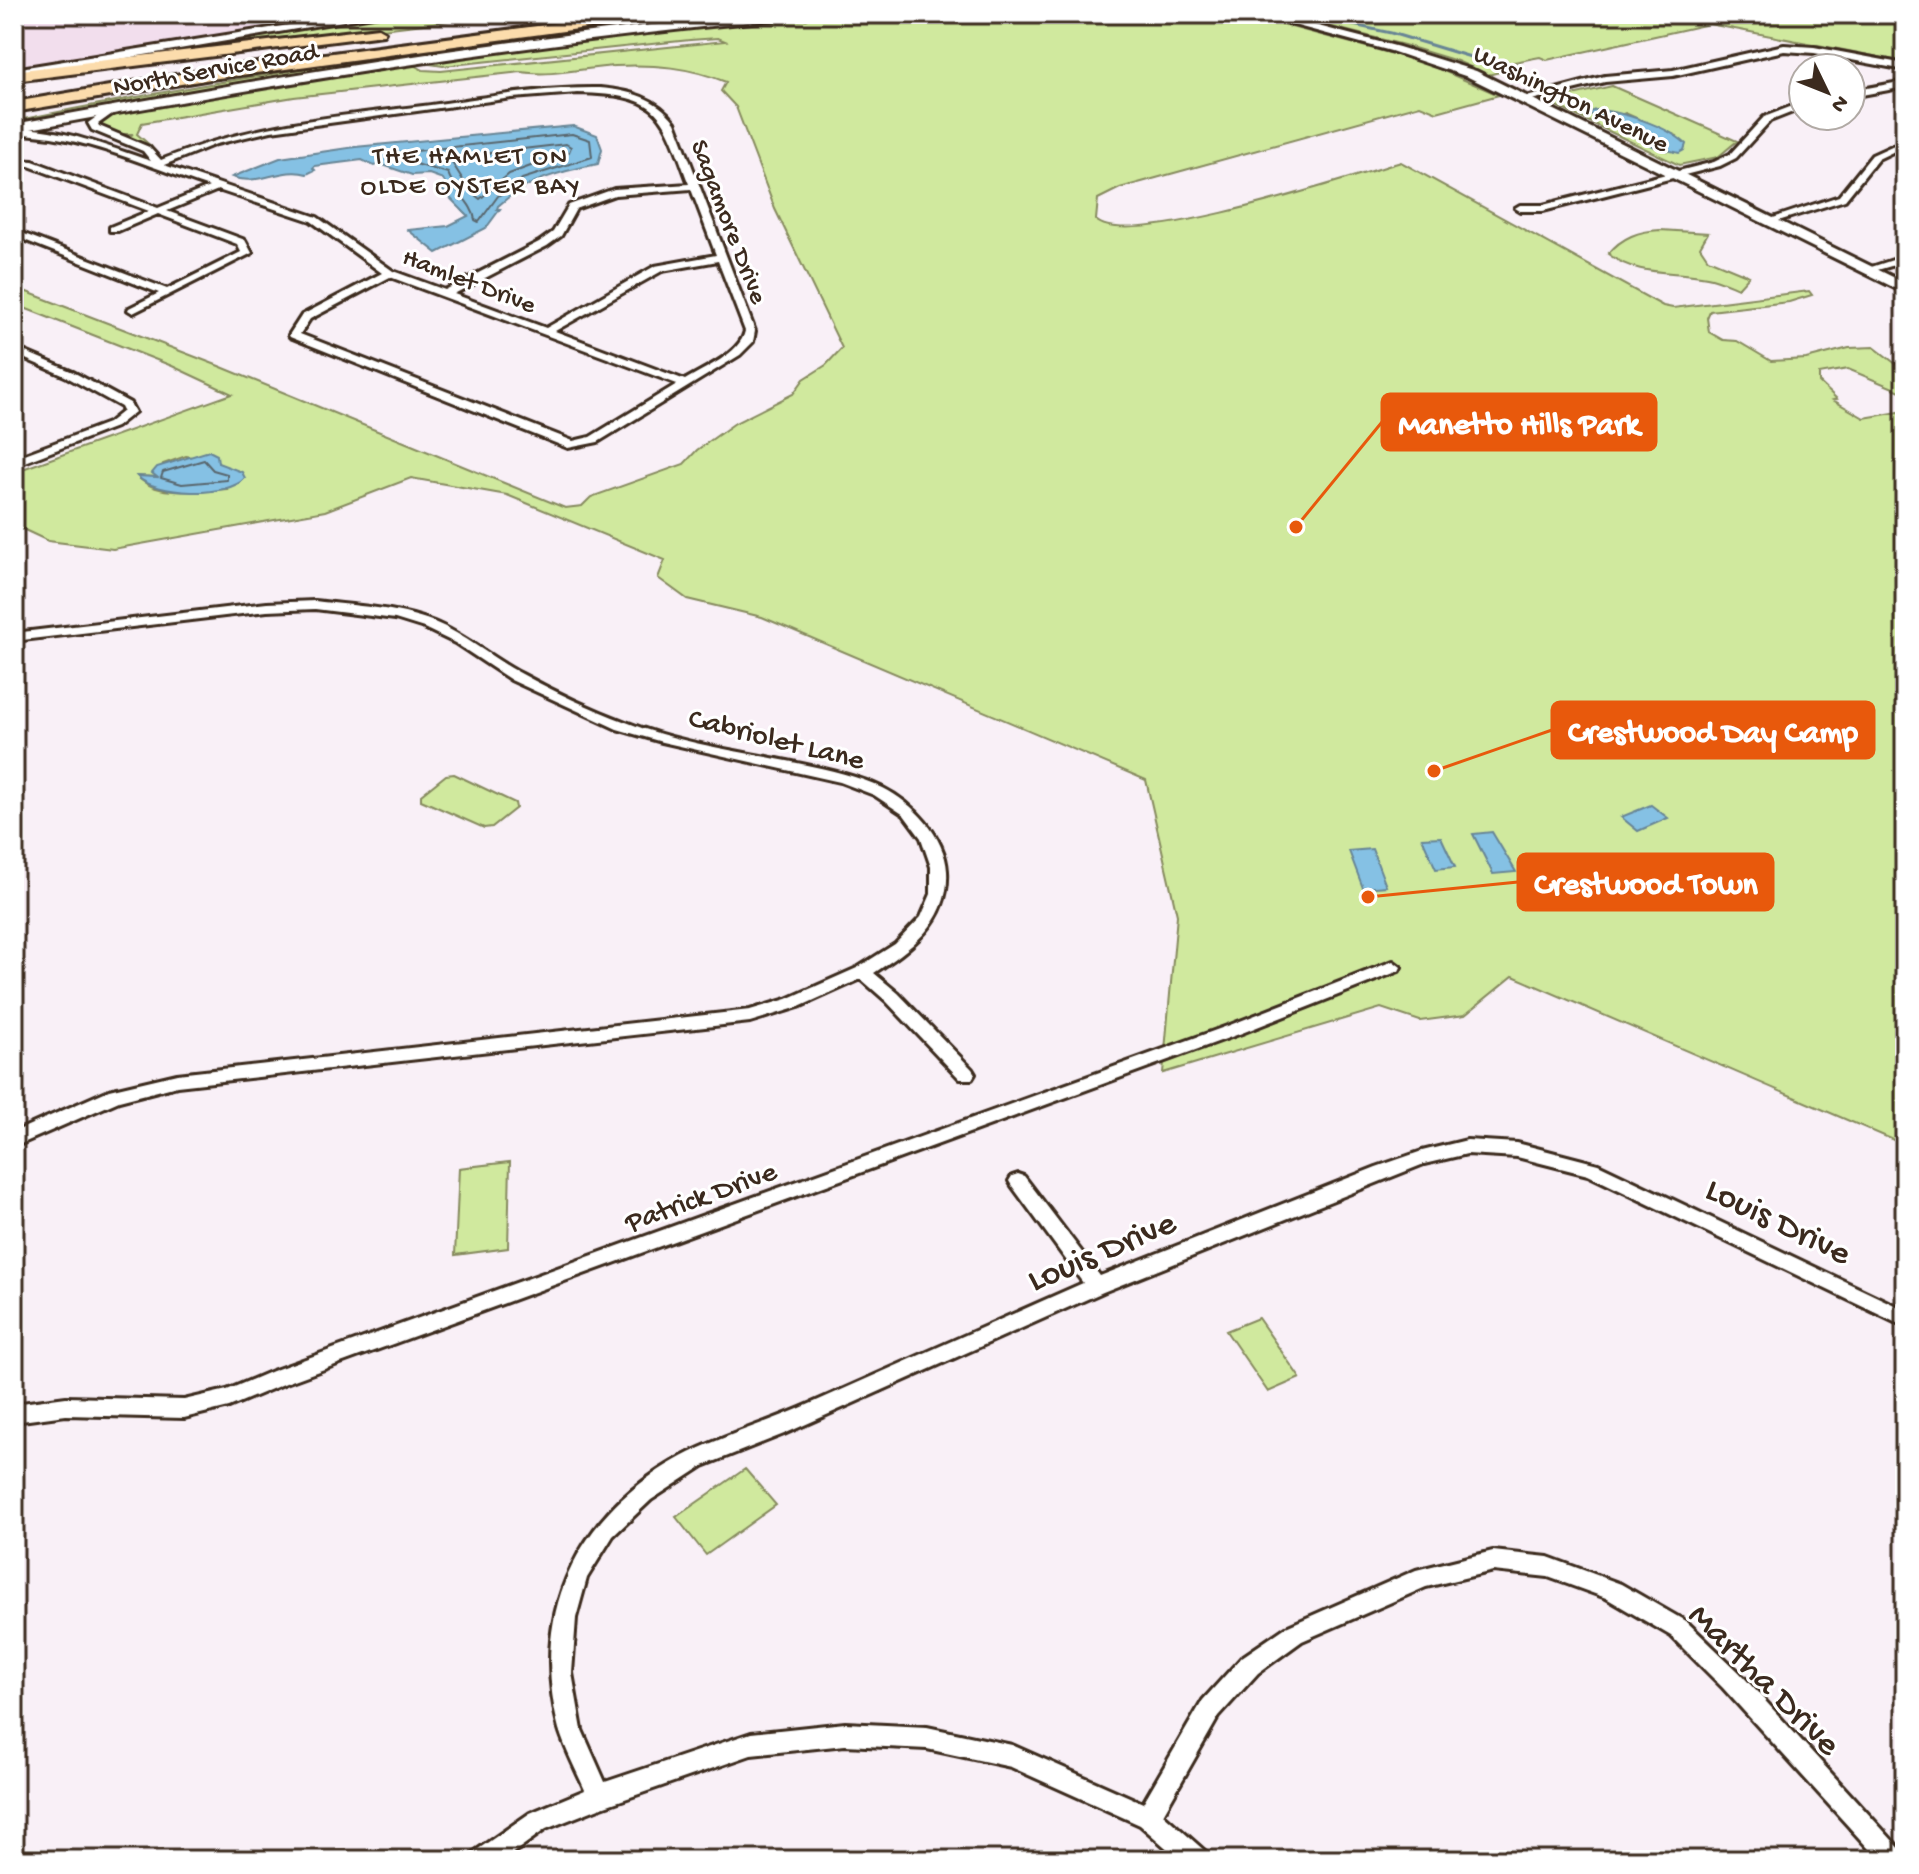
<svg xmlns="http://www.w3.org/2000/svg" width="1919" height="1874" viewBox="0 0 1919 1874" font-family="'Gochi Hand',sans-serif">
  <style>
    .built { fill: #f2deed }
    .green { fill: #d0e99e; stroke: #868a5e; stroke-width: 2; fill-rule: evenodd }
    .water { fill: #85c1e4; stroke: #678595; stroke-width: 2 }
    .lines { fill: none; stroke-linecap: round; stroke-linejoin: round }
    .shore { stroke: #59666d; stroke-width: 2 }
    .stream { stroke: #678595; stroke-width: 3 }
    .street-casing { stroke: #3b2a1e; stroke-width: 6 }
    .secondary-casing { stroke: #3b2a1e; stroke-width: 6 }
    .highway-casing { stroke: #3b2a1e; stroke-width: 6 }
    .street { fill: #fff; fill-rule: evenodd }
    .secondary { fill: #fff; fill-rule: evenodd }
    .highway { fill: #fcdcac; fill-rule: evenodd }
    .labels { text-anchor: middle; stroke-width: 6; stroke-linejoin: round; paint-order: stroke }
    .far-street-label { font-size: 26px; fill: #3b2a1e; stroke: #fff }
    .far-neighbourhood-label { font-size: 26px; letter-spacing: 2px; fill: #3b2a1e; stroke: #fff }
    .street-label { font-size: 30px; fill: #3b2a1e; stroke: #fff }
    .near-street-label { font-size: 36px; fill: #3b2a1e; stroke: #fff }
    .leader { fill: none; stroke: #e8590c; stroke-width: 3 }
    .callout-dot { fill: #e8590c; stroke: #fff; stroke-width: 3 }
    .callout { fill: #e8590c; stroke: #e8590c; stroke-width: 3 }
    .callout-label { font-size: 32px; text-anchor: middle; font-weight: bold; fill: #fff }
  </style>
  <rect width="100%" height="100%" fill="#f9f0f7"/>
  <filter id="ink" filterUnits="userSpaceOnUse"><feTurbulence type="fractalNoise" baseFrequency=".0125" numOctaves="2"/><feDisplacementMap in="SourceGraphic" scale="16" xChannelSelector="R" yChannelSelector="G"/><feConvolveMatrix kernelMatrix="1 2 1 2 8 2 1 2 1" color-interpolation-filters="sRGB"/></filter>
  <g filter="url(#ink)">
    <path class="built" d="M14,14H363L14,71Z"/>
    <path class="green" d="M393,14H508L70,66Z
      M774,14L465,48L14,125V121C174,88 335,62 497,41C589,28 681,14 774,14Z
      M854,14H1242L1423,62L1499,95L1437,112L1420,105L1120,188L1098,199L1096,220C1127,251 1354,176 1401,162L1663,306L1673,308L1809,291L1812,295L1789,302L1710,311L1707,318L1709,332L1723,340L1737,341L1771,361L1806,359L1849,348L1874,347L1905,371V393L1848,369L1819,374V382L1837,399L1833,400L1864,418L1905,411V1145L1513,976L1465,1015L1420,1021L1381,1008L1163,1073L1177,915L1146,780L762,617L687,599L658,578L665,560L507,495L411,478L325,511L113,549L48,541L14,525V472L232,394L172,366L14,304V287L219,366L565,508L582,506L591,497L684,464L697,450L735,423L793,394L804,379L826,365L842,348L775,209L736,107L721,91L726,82C689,67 654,64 615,66C583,68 552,77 521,72L294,97L142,123L137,134L152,147L127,137L133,134H120L99,127L97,123L109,115L315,77L412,64L423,70L441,71L725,41L718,38L690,40L443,66L430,64L433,59L672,30ZM186,456L215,461L227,489C199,490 158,499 137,476L158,477L163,464Z
      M1280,14H1905V62L1709,24L1547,60L1540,57L1514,62L1520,67L1488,75L1457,61L1404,45Z
      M1612,86L1737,141L1718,157L1679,165L1546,101ZM1625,113L1677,136L1668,151L1607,121Z
      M1660,230L1708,233L1700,247L1708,259L1749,276L1738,288C1728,284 1718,279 1707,277C1672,270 1638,277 1608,254C1622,237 1639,231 1660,230Z
      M454,774L515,803L516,808L492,827L484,828L421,800V795L446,775Z
      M510,1162L508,1248L455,1255L459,1168Z
      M1258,1318L1300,1378L1268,1392L1226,1331Z
      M745,1469L776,1505L706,1555L676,1517Z"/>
    <path class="water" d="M1596,110C1622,111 1667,126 1686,144L1684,150L1679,153L1655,147L1588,113Z
      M573,126L597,135L602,149L598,164C562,171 526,180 498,206L497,209H500L486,228L437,253L408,230L448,226L468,216L442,190L446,185L443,179L429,174L412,175L380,164L374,166L362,160L315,166L313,168L315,170L307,174C282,166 257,187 232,177L280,158L355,147Z
      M209,451L217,455L218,463L242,472L245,478C228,498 155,496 137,476L157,477L152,473L157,467Z
      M1651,805L1668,818L1638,831L1621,817Z
      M1492,832L1516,872L1493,874L1473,834Z
      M1441,837L1455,867L1436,869L1422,838Z
      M1372,849L1386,886L1363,888L1349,851Z"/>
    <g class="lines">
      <path class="shore" d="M572,134L590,140L592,157L522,179L498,196L479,222L475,220C473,203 454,192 448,173L394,158L397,153Z
        M566,144L571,147L569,152L509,174L480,199L470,191L451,161L454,157Z
        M204,460L213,470L227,474V480L182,484L161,478L163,472Z"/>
      <path class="stream" d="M1301,14L1391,33L1487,62"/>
      <defs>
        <path id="street" d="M1784,45L1814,47L1905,64V70L1814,53L1784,51L1673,76L1605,82L1523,102L1519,99L1605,76L1673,70Z
          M1905,81V87L1851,97V91Z
          M600,88C630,91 656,97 675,122L755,331L753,342L740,355L598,442L568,448L290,337L289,335L302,315L382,273L311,221L218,190L167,211L245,240L252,253L133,313L128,310L129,308L159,293L14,236V230L167,289L241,252L237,244L158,214L118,231H110V227L149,211L29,166H14V160L33,161L158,208L209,187C146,166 81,134 14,134V128C63,128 106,146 151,161L143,151L92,130L88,123L106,110L126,106V110L112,114L98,124L99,126L149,147L161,160C249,124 330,117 423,106C482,98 540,87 600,88ZM578,93C663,95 662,112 689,184L614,189L569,205L553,232L539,242L445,290L393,271L317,217L164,165L216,144L271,131L512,98ZM691,189L716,255L655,266L546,328L454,294L547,246L561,236L576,209L615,195ZM718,261L745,331C740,354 704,368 685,380L555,331L662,271ZM390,277L677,384L590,437L573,441L300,334L310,319Z
          M1803,102V108L1770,121L1736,158L1720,166L1543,211H1520L1515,208L1520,205H1543L1714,162L1730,154L1764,117Z
          M1905,140V146L1878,159L1845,200L1772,223L1764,221L1839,196L1872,155Z
          M1905,256V262L1867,273L1862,270Z
          M14,347L73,372L130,403L135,412L116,427L14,466V458L108,423L123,411L121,407L65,376L14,354Z
          M315,601C355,606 396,607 434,622C466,635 491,658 522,674C555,692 591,709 626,722C680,744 745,752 802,764C830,770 858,776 883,788C913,803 945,836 947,871C950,921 912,948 874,973L898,993L972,1069L975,1074L972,1079H960L886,1001L861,979L799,1007L750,1022L177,1086L119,1101L14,1147V1132L109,1090L177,1074L750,1010L787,999L857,968L895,944L921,917L931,894V867L921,838L904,815L874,795L840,782L662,742L617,729L511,680L455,643L424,628L395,619L315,609L267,611L14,641V633L267,603Z
          M1393,961L1401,967L1399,971L1242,1033L286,1383L229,1407L184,1418L66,1415L14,1422V1404L66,1397L184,1400L227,1390L272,1371L1230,1025Z
          M1467,1140L1517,1143L1598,1164L1905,1310V1327L1588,1175L1517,1157L1467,1154L1424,1164L1103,1292L784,1434L703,1466L651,1500L613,1536L587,1578L576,1618L572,1673L582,1730L605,1782L751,1733L845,1723L927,1727L1012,1745L1143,1803L1203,1700L1242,1657L1286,1627L1416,1570L1493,1551L1548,1557L1621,1584L1687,1622L1739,1672L1903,1852L1905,1860H1879L1723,1688L1671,1636L1606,1598L1548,1577L1493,1571L1426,1587L1302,1641L1258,1673L1219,1716L1163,1814L1206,1852L1210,1860H1180L1140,1825L1011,1767L927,1749L845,1745L751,1755L599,1808L546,1829L503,1860H470L474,1852L530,1813L585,1790C576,1770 565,1749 559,1729C528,1610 580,1508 689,1453C728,1434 772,1421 812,1403C902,1363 993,1323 1083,1283L1012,1186L1009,1181L1012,1176L1018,1174L1024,1176L1100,1276L1376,1167L1422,1151Z"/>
        <path id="secondary" d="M358,14H385L14,77V69Z
          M766,14H812L806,17C539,40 277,83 14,132V124C263,78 513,35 766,14Z
          M1253,14H1272L1399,47L1476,71L1905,283V293L1468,77L1391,51Z"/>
        <path id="highway" d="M628,14H667L660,18L211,79L14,112V102L211,69Z
          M378,28L385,32L383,35L14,81V71Z"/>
      </defs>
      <use href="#street" class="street-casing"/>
      <use href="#secondary" class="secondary-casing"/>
      <use href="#highway" class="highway-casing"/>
      <use href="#street" class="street"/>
      <use href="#secondary" class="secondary"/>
      <use href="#highway" class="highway"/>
    </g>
  </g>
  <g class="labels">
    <g class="far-street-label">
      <text transform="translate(215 67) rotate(-10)" y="9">North Service Road</text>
      <text transform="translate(1572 97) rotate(26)" y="9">Washington Avenue</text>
      <text transform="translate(731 221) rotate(69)" y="9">Sagamore Drive</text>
      <text transform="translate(470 279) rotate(21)" y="9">Hamlet Drive</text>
    </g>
    <g class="far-neighbourhood-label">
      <text x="471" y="163">THE HAMLET ON<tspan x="471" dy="30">OLDE OYSTER BAY</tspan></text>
    </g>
    <g class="street-label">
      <text transform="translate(777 737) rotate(14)" y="10">Cabriolet Lane</text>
      <text transform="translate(700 1195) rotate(-20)" y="10">Patrick Drive</text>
    </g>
    <g class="near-street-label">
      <text transform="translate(1780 1218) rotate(26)" y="13">Louis Drive</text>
      <text transform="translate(1100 1248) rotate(-23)" y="13">Louis Drive</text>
      <text transform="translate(1767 1677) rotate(45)" y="13">Martha Drive</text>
    </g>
  </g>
  <path class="leader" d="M1296 527L1382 422M1434 771L1552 730M1368 897L1518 882"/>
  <g class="callout-dot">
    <circle cx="1296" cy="527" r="8"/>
    <circle cx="1434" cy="771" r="8"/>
    <circle cx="1368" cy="897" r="8"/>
  </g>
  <g class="callout">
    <rect x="1382" y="394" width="274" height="56" rx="8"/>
    <rect x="1552" y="702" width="322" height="56" rx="8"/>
    <rect x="1518" y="854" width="255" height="56" rx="8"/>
  </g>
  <g class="callout-label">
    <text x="1519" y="433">Manetto Hills Park</text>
    <text x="1713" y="741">Crestwood Day Camp</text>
    <text x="1646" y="893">Crestwood Town</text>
  </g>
  <rect width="1919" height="1874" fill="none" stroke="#fff" stroke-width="48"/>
  <rect x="24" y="24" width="1871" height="1826" fill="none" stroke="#3b2a1e" stroke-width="3" filter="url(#ink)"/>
  <g transform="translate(1827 92) rotate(133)"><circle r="38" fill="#ffffff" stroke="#b1aaa5" stroke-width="2"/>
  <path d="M0-6L14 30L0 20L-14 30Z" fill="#3b2a1e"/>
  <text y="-12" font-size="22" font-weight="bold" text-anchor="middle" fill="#3b2a1e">N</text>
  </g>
</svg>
